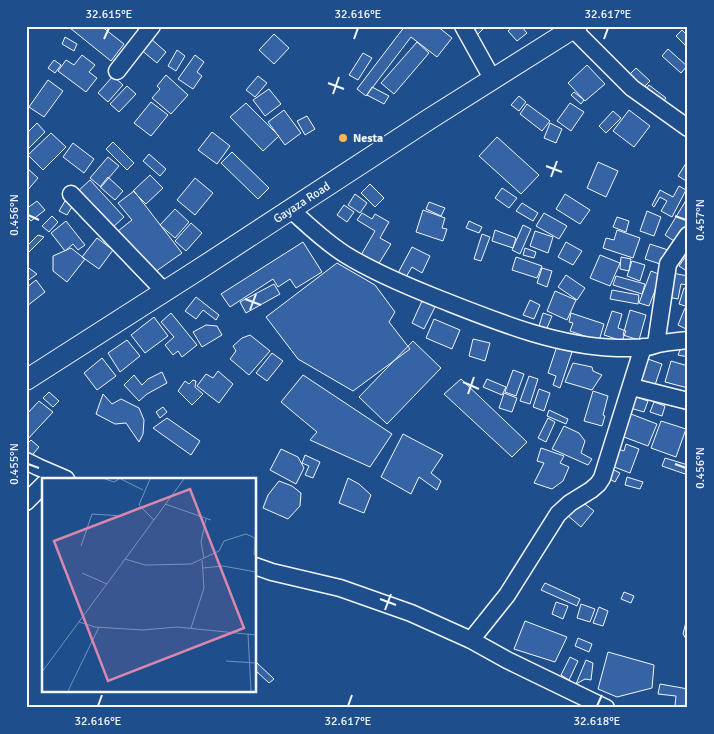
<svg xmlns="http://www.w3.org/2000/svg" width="714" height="734" viewBox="0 0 714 734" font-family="Signika,sans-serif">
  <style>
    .building { fill: #3563a3; stroke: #f2f6ff }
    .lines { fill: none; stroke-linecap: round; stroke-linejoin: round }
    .minor-casing { stroke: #f2f6ff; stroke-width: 19 }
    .major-casing { stroke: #f2f6ff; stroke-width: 22 }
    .minor { stroke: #1f4e8c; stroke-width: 16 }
    .major { stroke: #1f4e8c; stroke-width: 20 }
    .ticks { fill: none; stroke: #f2f6ff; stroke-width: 2 }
    .poi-dot { fill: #ffb74d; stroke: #1f4e8c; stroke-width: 2 }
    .labels { text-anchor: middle; stroke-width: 4; stroke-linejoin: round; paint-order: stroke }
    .poi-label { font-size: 12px; font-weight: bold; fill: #f2f6ff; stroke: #1f4e8c; text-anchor: start }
    .street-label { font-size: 12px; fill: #f2f6ff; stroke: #1f4e8c }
    .inset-road { fill: none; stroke: #7391ba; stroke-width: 1 }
    .view { fill: #da87ad; fill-opacity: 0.15; stroke: #da87ad; stroke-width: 2.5 }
    .inset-edge { fill: none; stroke: #f2f6ff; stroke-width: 2.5 }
    .neatline { fill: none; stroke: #f2f6ff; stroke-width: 2 }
    .ticks-label { font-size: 12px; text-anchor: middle; fill: #f2f6ff }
  </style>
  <rect width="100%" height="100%" fill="#1f4e8c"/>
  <path class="building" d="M71,26H101L124,44L111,61L70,28Z
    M405,26H437L452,38L437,57L411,37L366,96L357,89Z
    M462,26H486L473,39Z
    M514,26H521L527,33L517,41L508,31Z
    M682,30L688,36V45L686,46L676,36Z
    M274,34L289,48L274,64L259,50Z
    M65,37L77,44L74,51L62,44Z
    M150,38L166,52L157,63L140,49Z
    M417,42L429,53L394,94L381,83Z
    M668,49L687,66L681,73L662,56Z
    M177,50L185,56L176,71L168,66Z
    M363,53L372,58L358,80L349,75Z
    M82,55L95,65L89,72L97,78L86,92L58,71L66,60L74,65Z
    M195,55L204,62L197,72L202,76L193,89L178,79Z
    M54,60L61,65L55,73L48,68Z
    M587,65L605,84L585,101L568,83Z
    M636,68L650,81L641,90L627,77Z
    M166,75L188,95L171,114L152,98L160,89L157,86Z
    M113,76L123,85L108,102L98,93Z
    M258,76L267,83L255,97L246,90Z
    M48,80L63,91L44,117L29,107Z
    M649,85L666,98L660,105L644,92Z
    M127,86L136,94L119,112L110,104Z
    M372,87L389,96L384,104L367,95Z
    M269,89L281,104L265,116L253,100Z
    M574,92L584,100L581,104L571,95Z
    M519,96L526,102L519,111L511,105Z
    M151,102L168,115L151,136L134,123Z
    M246,103L279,136L263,151L230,117Z
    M570,103L584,112L571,131L557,121Z
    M527,104L550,121L542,131L520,114Z
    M284,110L301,133L285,145L268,122Z
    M629,110L650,126L634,147L613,131Z
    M613,111L621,118L606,133L599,126Z
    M307,116L315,129L305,135L297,121Z
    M37,123L45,132L26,151V134Z
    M550,123L562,129L556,143L544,138Z
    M212,132L230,146L217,164L198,150Z
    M51,133L66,147L43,170L28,155Z
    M497,137L539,175L521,194L479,156Z
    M113,142L134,163L127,170L106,149Z
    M73,143L94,159L84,173L63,157Z
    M232,152L269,188L258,199L221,163Z
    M149,154L166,169L160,176L143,161Z
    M108,157L119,166L101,187L90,178Z
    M688,160V182L678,176Z
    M598,162L618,171L606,197L587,188Z
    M26,167L38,178L26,192Z
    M150,175L163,188L146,204L133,191Z
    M108,177L123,191L115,200L100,187Z
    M195,178L213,193L195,215L177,200Z
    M90,180L124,217L112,228L77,192Z
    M370,184L384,198L375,207L361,193Z
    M679,186L686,190L672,217L661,211L667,201L660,197L654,207L652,205L660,190L673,197Z
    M502,188L517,198L509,208L495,198Z
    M134,191L182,253L155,272L142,255L138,258L118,231L132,220L118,203Z
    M355,194L367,203L360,213L348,205Z
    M565,194L590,210L580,224L556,209Z
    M688,197V225L677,243L665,235Z
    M37,201L45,210L31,221L26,215V209Z
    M65,201L73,205L67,215L59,211Z
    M429,202L445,208L441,216L426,209Z
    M522,203L538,213L533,221L516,211Z
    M344,205L354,212L347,222L337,215Z
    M175,209L189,222L175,238L160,225Z
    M423,210L445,218L442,228L447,229L443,241L416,232Z
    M647,211L661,217L654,236L640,231Z
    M362,213L372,219L375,214L389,222L380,238L391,244L378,265L361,255L375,231L357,220Z
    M544,213L567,226L559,239L536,226Z
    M52,216L58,222L49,232L42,226Z
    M617,217L629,221L626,232L613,227Z
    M66,221L85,245L78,250L73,244L65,251L51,233Z
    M469,221L482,227L479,233L466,228Z
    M191,223L202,233L186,251L175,241Z
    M523,225L531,229L520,254L512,250Z
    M495,230L516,238L513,248L492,241Z
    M617,230L640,238L633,258L603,248L606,238L614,240Z
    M535,231L553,237L548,253L530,246Z
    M482,234L490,237L481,261L474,259Z
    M38,235L44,237L29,252L26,249V247Z
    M97,238L113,250L99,269L82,257Z
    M303,242L322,272L296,288L290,279L278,287L273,279L230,307L221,294Z
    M566,242L582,251L573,265L558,257Z
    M650,244L668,250L663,265L645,259Z
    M412,247L430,256L422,273L412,267L406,277L398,273Z
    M71,248L85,259L67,282L53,271V256Z
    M525,248L536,252L534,258L523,255Z
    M600,255L620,263L610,286L590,278Z
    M686,256L688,257V272L679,266Z
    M516,257L542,266L537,278L512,270Z
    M621,257L631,259L629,271L620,269Z
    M632,261L645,265L640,281L627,276Z
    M337,263L375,285L395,312L389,322L410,349L353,391L298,359L266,317Z
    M26,266L37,274L26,282Z
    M542,268L552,271L547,287L537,283Z
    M651,271L661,275L649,306L639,303Z
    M672,273L688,276V285L681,284L678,299L668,297Z
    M566,275L585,288L577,300L558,287Z
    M616,276L645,284L642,294L613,285Z
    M36,280L45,292L27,306L26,305V288Z
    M274,284L280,294L246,313L240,302Z
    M684,288L688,289V307L679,304Z
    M612,290L639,295L638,304L610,299Z
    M555,291L576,300L567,320L547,311Z
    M196,297L219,315L216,320L203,310L196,319L185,311Z
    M530,300L540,305L534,319L523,315Z
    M422,301L435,307L424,329L412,323Z
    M685,308L688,309V330L678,325Z
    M630,310L646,315L639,340L623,335Z
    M612,311L622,314L618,328L626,331L622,341L604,335Z
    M171,313L197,345L182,357L178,351L173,355L165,345L174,337L161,322Z
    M543,313L552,316L547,328L539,326Z
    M571,313L604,324L599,341L570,331L573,323L569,322Z
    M154,317L168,336L145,353L131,335Z
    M434,319L460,330L452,349L426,338Z
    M206,325L217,326L222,335L202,347L193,332Z
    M250,335L270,351L249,375L230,359L236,351L233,346L242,338Z
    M473,339L490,343L485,361L469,356Z
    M127,340L140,356L120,372L108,353Z
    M413,341L441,368L387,424L359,397Z
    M688,344V357L678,355L682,345Z
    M557,346L572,352L560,388L553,385L556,376L548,373Z
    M272,353L283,361L267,381L256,373Z
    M102,358L116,376L97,390L84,373Z
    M645,358L662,364L655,385L637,380Z
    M671,361L688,366V388L665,382Z
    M573,363L592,367L593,371L602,375L592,390L565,382Z
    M513,370L524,374L516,396L505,392Z
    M218,371L233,384L219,403L197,386L206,374L213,378Z
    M162,372L167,383L147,394L139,401L124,385L134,375L142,385L148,379Z
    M303,375L392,434L370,467L310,440L317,432L281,402Z
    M529,376L538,379L530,404L520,401Z
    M461,379L527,442L512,457L444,394Z
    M487,379L506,387L502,395L483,387Z
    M193,380L196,381L195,387L203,394L192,405L178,391L185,381L189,384Z
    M539,389L550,393L544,411L533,407Z
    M593,391L608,396L603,415L605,416L602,426L584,421Z
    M49,392L59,401L53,407L43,398Z
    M504,393L517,398L512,412L499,408Z
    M103,394L112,404L121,399L139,408L144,420L143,434L139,442L126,423L115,424L96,414Z
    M631,395L648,401L644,412L627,407Z
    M39,401L53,412L26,441V415Z
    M654,402L665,406L662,416L650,412Z
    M163,407L167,412L160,418L156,412Z
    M549,410L568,419L566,424L547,416Z
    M631,414L657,424L648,446L616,434L628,421Z
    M167,418L200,441L191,455L153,428Z
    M548,418L555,422L546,442L538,438Z
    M661,421L686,429L676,457L651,448Z
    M564,426L579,433L585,441L581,453L592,459L588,465L552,449Z
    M403,434L443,455L431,473L441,481L437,490L419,477L411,494L381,477Z
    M31,440L39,447L29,459L26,456V445Z
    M626,444L639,449L630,473L609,465L615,448L624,451Z
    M541,448L564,456L560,463L569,467L563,481L552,489L534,483L544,463L537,461Z
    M281,449L298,457L304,468L296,484L270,470Z
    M305,455L320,462L313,478L305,475L309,466L302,463Z
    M665,458L688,465V475L662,466Z
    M610,468L620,473L615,482L606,477Z
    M627,477L643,482L640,489L625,485Z
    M348,478L359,484L371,495L364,513L339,503Z
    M279,481L292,486L301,493L300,506L288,519L263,508L268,495Z
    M581,501L594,511L581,527L566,514Z
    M545,583L580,599L577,606L541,590Z
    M624,592L634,596L631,603L621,599Z
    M556,602L568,606L563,619L552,614Z
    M581,604L595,609L590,622L577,618Z
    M599,607L608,611L603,626L593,623Z
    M688,614V642L683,634Z
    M525,621L567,637L555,662L514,649Z
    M578,638L592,644L589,652L575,646Z
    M608,652L654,665L652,688L617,697L598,689Z
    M570,657L578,661L569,680L561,675Z
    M586,660L593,663L591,680L585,679L576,684Z
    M257,663L274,679L269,683L255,670V665Z
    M660,684L688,689L685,707L675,706L676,696L658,694Z"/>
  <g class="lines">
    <defs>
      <path id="minor" d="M463,26L493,80
        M573,29L632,88L688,128
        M117,71L152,26
        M71,194L164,291
        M290,209C308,225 325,242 346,255C375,273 409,287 442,300C498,322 556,346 617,348C626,348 637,348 647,347C651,347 654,345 658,344C667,342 678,341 688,340
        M656,344L668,264L688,235
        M632,387L688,401
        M26,461L38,467L66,479
        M26,502L44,484
        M255,566L272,572L340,588L411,613L471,640L507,660L606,708
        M471,640L507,595L558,514L570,503L591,490L598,484L602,478L643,347"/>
      <g id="major">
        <path id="s1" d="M26,380L198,270L431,118L577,26"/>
      </g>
    </defs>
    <use href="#minor" class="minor-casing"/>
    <use href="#major" class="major-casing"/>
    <use href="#minor" class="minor"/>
    <use href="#major" class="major"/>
  </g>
  <path class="ticks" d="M104,39L109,28M354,39L358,28M604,39L608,28M328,83L344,89M333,94L339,77M546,166L562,172M551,177L557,161M28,215L39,220M675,216L686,220M245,299L261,305M250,310L256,294M463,382L479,389M468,394L474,377M28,464L39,468M675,464L686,468M380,599L396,605M385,610L391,594M98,706L102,695M348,706L352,695M597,706L602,695"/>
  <circle class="poi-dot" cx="343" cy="138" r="5"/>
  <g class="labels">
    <g class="poi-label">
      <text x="353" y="142">Nesta</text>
    </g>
    <g class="street-label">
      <text dy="4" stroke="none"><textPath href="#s1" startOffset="328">Gayaza Road</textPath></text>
    </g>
  </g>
  <g transform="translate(42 478)">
    <rect width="214" height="214" fill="#1f4e8c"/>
    <path class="inset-road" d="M63,1L72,4L77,1M79,1L101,12M108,1L97,27L112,42M123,26L169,42M39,68L50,36L80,38L98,29M162,80L159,64L164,41M83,81L103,87L149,86L177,73L182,63L204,56L213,60L212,77M161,90L181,88L214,94M40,95L65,106M37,144L53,149L101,152L135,149L214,157M149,150L162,110L160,82M206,156L209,213M184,183L214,185M0,194L142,1M26,213L57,149"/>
    <path class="view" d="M148,11L202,150L66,203L12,63Z"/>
    <rect width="214" height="214" class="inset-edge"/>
  </g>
  <rect width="714" height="734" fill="none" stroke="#1f4e8c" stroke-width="55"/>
  <rect x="28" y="28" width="658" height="678" class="neatline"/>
  <g class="ticks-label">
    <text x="109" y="18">32.615°E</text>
    <text x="358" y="18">32.616°E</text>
    <text x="608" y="18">32.617°E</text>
    <text transform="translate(14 215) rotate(-90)" y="4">0.456°N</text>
    <text transform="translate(700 220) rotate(-90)" y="4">0.457°N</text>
    <text transform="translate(14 464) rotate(-90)" y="4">0.455°N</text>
    <text transform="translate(700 468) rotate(-90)" y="4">0.456°N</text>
    <text x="98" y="725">32.616°E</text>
    <text x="348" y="725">32.617°E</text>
    <text x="597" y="725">32.618°E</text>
  </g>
</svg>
